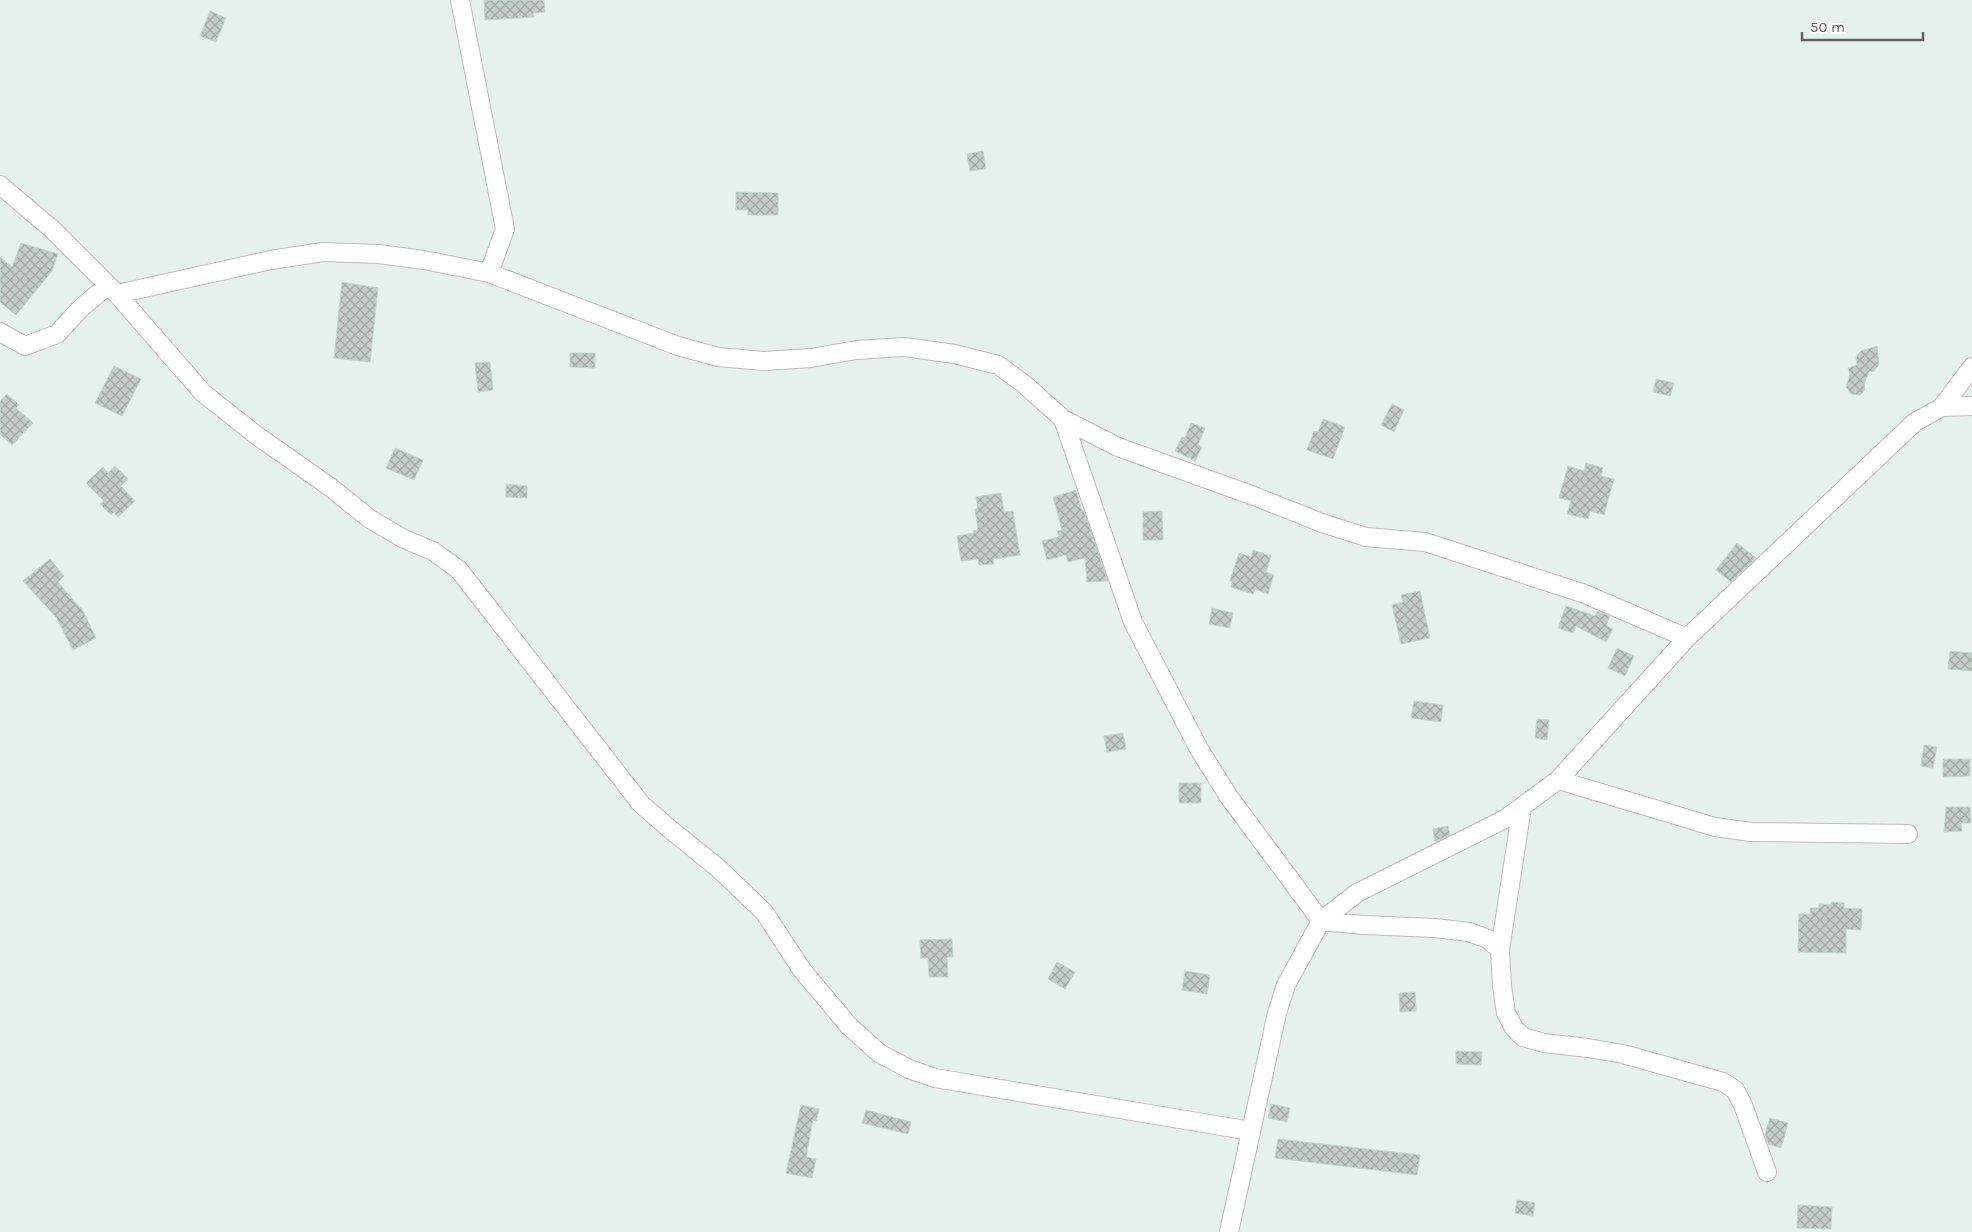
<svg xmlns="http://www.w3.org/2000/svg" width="1972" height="1232" viewBox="0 0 1972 1232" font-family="Karla,sans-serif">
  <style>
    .building { fill: url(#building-cross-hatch); stroke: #c2d6ce }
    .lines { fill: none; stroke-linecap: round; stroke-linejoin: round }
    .minor-casing { stroke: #c2babe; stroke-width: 20 }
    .minor { stroke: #fff; stroke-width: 18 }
  </style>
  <defs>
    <pattern id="building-cross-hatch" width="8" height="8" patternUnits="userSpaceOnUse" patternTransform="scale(1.25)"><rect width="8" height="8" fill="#c2ccc8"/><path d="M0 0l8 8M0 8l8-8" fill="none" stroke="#a1a9a6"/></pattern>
  </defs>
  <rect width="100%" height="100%" fill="#e5f1ed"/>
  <path class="building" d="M484,0H544L545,12L533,13L534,17L485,20Z
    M210,11L226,18L216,42L200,36Z
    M983,151L986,169L970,171L967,154Z
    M736,192L778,193V215H748V210H736Z
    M21,243L58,254L52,271L16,315L0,302V257L12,267Z
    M342,282L378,288L370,362L334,358Z
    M1877,346L1879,364L1874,371L1869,372L1864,384L1865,390L1860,395L1851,394L1846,387L1850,374L1848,368L1857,365L1856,357L1861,351Z
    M570,353H595V368L570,367Z
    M490,362L493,390L478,392L475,363Z
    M114,366L141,379L122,416L95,403Z
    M1656,379L1674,383L1670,396L1653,392Z
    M7,394L19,405L16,408L33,423L12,445L0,434V401Z
    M1392,404L1404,410L1394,432L1381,425Z
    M1323,419L1345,427L1333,459L1307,450L1314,431L1318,432Z
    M1191,423L1205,428L1198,445L1202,447L1195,461L1175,451L1182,437L1185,438Z
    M395,448L423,460L414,480L386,468Z
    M1586,463L1603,468L1601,476L1614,479L1604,515L1590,511L1588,519L1567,514L1571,501L1559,498L1568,466L1584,471Z
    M115,466L128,479L121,486L135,501L118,517L114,512L111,515L100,504L104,501L86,483L103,467L108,473Z
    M506,484L527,486V498L506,497Z
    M1076,490L1082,512L1084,511L1108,581L1087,582L1085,558L1068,562L1066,555L1047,560L1042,541L1059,537L1057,531L1062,530L1053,497Z
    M1001,493L1004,512L1013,511L1020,555L993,559L994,564L979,565L978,559L961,561L957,536L974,533L973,531L978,530L975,509H978L976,497Z
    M1162,511L1163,540H1143V512Z
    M1737,543L1756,558L1731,582L1716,570Z
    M1253,550L1271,556L1266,572L1274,575L1268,594L1255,589L1253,594L1231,587L1232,582L1230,581L1239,553L1251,557Z
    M50,559L64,576L58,582L79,607H81L96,638L73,650L56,617L23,581Z
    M1420,591L1430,638L1401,644L1392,605L1403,602L1401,595Z
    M1566,606L1595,616L1598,611L1610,616L1606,625L1613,629L1606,642L1576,626L1573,633L1558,628Z
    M1212,608L1233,613L1230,628L1209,624Z
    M1617,648L1634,656L1625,676L1608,668Z
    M1950,651L1972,653V671L1948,669Z
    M1414,701L1443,705L1441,722L1411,718Z
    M1537,719L1549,720L1547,740L1535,738Z
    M1123,733L1126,749L1107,752L1104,736Z
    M1924,745L1937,747L1933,768L1921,766Z
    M1943,759H1970V776L1943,777Z
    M1179,783H1201V803H1179Z
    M1946,807H1970L1971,823H1961L1962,831L1944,832Z
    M1448,826L1450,835L1435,842L1433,829Z
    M1831,902L1844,903V908L1862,909L1861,930L1846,929V953L1798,952L1799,914H1810V908H1819V904L1831,905Z
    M952,939L953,957H947L948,977H929L928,958H921L920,940Z
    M1057,962L1075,972L1065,989L1048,979Z
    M1185,971L1210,975L1207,994L1182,990Z
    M1415,992L1416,1011L1400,1012L1399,993Z
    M1456,1051L1482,1052L1481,1065L1456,1064Z
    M1271,1104L1290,1108L1287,1122L1268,1118Z
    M801,1105L819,1109L816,1121L813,1120L806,1157L816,1159L812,1178L786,1173Z
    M866,1110L911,1122L908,1134L862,1123Z
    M1770,1118L1788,1123L1781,1148L1768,1144L1765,1134Z
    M1278,1139L1420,1155L1417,1175L1275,1158Z
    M1517,1200L1535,1203L1533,1216L1515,1213Z
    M1798,1205L1832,1207L1831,1229L1797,1228Z"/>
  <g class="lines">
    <defs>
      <path id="minor" d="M460,0L505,229L489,273
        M0,185L52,229L117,294L203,393L256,435L330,487L370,519L404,539L433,551L459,570L641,804L671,830L718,868L764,912L802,970L849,1026L879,1053L909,1069L935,1078L1251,1131
        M117,294L271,260L323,252L379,254L424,260L489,273L678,346L718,357L764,361L811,358L856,350L904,347L955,354L998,365L1024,384L1063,419L1118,447L1254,496L1322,523L1366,537L1425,542L1585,594L1687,638
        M0,332L25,346L57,334L80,309L108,285
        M1942,407L1972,406
        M1063,419L1133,622L1199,749L1229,797L1321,921L1364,925L1435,928L1469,932L1488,939L1500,950
        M1558,780L1715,827L1751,832L1908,834
        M1522,807L1500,950L1502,986L1506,1013L1514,1028L1523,1037L1544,1043L1588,1048L1623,1054L1723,1082L1735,1090L1743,1105L1767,1172
        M1229,1232L1277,1013L1286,985L1321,921L1357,893L1505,819L1558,780L1687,638L1915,422L1942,407L1972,367"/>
    </defs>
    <use href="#minor" class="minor-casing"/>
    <use href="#minor" class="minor"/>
  </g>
  <path d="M1802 32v8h121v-8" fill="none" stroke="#675d62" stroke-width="2.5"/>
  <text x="1810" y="32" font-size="15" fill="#675d62" stroke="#ffffff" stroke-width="4" paint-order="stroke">50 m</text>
</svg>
